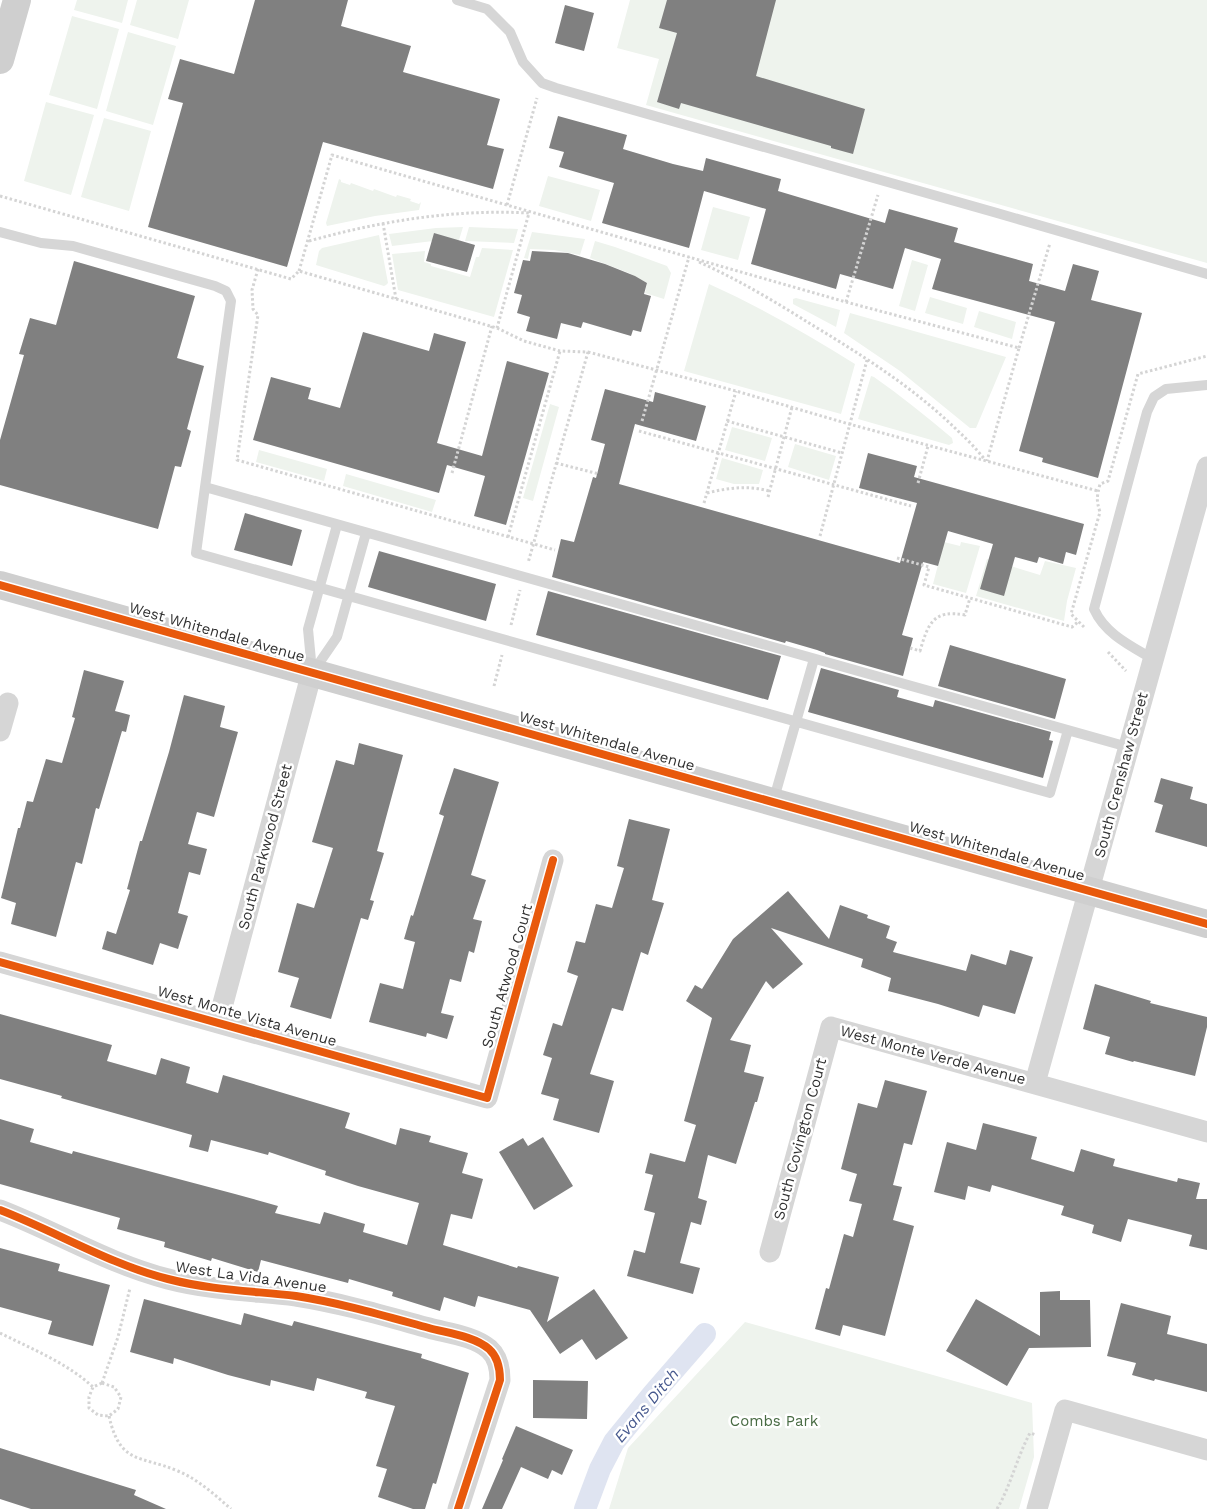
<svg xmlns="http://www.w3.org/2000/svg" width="1207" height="1509" viewBox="0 0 1207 1509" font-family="'Work Sans',sans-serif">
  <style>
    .green { fill: #eef3ed }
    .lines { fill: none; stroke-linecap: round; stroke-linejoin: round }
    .canal { stroke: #dfe4f1; stroke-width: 22 }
    .building { fill: #808080 }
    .path { stroke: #d4d4d4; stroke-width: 3; stroke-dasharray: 2.5 2.5; stroke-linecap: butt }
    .lane { stroke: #d6d6d6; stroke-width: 10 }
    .street { stroke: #d6d6d6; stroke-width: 21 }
    .secondary { stroke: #cfcfcf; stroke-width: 28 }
    .cycleway-casing { stroke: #fff; stroke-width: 11 }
    .cycleway { stroke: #e8590c; stroke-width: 8 }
    .labels { text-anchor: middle; stroke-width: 5; stroke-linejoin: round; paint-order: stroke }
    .street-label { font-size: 15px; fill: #323232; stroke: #fff }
    .park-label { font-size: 15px; fill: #486b43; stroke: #fff }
    .water-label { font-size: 16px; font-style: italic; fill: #47598e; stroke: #fff }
  </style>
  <rect width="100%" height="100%" fill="#fff"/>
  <path class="green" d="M77,0H128L122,23L74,10Z
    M137,0H189L178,39L130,25Z
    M630,0H1207V263L646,105L659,59L617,48Z
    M72,16L119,29L97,109L49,95Z
    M128,32L176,46L153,125L106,111Z
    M46,102L94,115L71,195L24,181Z
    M104,118L151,131L129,211L81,197Z
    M548,176L600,190L591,221L539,206Z
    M339,179L341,180V182L350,185L351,183L373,191L374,189L396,197L397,195L411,199L410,201L419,204L421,202L419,210L375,216L327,226L326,223Z
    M713,207L750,217L738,260L701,250Z
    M463,227L459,240L433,241L392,246L389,234L436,228Z
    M469,227L518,229L514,243L465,241Z
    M532,232L585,239L580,255L554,250L530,249L528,259L524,258Z
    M379,235L388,283L386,285L384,286L316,265L319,251L322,248Z
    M595,241L615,247L667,266L671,273L664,299L645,293L647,283L629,273L590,258Z
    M482,248L513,250L494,317L398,290L392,254L425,251L424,262L431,264V266L470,277L476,257H479Z
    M912,260L928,265L915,311L899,306Z
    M709,284C760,307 807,334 855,364L841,414L684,371Z
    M930,297L967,308L963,324L925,313Z
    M796,298L840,310L836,327L793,304V299Z
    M979,311L1016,322L1012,339L974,327Z
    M850,313L1006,357L976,428H970L900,371L844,333Z
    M871,376L874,377C901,396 927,417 952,438L953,443L949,445L858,419Z
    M550,404L559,407L533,501L523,498Z
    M732,427L772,438L765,461L725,450Z
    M795,444L836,456L829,480L788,467Z
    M259,450L327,469L324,481L256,462Z
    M722,458L763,470L759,484H734L716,479Z
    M346,474L436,500L432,512L343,486Z
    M944,542L960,546L961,542L980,546L966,593L933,584Z
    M987,559L1040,575L1045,561L1076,568L1067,601L1064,621L976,596Z
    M745,1322L1032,1403L1034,1457L1019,1509H609L628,1448Z"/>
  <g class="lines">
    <path class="canal" d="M585,1509L600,1469L614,1442L653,1394L705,1334"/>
  </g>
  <path class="building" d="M255,0H348L341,26L411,46L403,72L500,99L487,145L504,149L493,189L323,142L287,267L148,227L183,103L168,99L180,59L234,74Z
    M667,0H776L756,76L865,109L853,154L831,148V146L681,103L679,109L657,102L677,33L659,28Z
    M565,5L594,13L584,51L555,43Z
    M558,116L627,135L623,149L673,164L703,171L706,158L781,179L778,191L885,223L889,209L958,228L954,242L1033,264L1029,281L1065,291L1073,264L1099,271L1091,300L1142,313L1098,478L1042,462L1043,458L1019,451L1055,322L932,289L941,259L905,248L893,289L840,274L836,289L751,264L766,209L704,191L689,248L602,223L614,183L559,167L564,152L549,148Z
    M434,233L475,245L467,272L426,261Z
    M532,251L568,253L605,264L635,276L647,283L644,294L651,296L641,332L633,330L631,336L583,322L581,328L561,323L557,339L526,331L530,317L517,313L522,295L514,293L523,260L530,261Z
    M74,261L195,296L177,358L204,366L187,429L191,431L181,467L175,466L158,529L0,485V440L24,355L19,354L30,318L56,325Z
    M363,332L429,351L434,333L466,342L437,443L482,456L507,361L549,373L506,525L474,516L485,476L447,465L439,493L253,440L271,377L311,388L308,399L340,408Z
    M605,389L653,402L655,392L706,406L696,441L635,424L619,484L900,563L917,503L859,488L868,453L917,466L914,477L1084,524L1076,555L1066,552L1063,564L1039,557L1037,563L1015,557L1004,596L980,589L993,544L948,531L938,566L923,562L902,635L913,638L903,676L825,654V653L817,650L786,641L785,643L552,577L561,539L574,542L593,477L596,478L605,444L591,440Z
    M245,513L302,530L292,566L234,550Z
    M379,551L496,584L486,621L368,587Z
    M548,591L781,656L768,700L536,635Z
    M950,645L1066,679L1055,719L938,686Z
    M821,668L899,690L897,697L933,707L935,700L1051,732L1049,740L1053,741L1043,778L808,712Z
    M84,670L124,681L115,711L130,715L126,732L122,731L99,809L96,808L82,864L76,862L56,937L11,924L16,903L1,898L18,828H20L27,801L33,802L46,759L62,763L75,718L72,717Z
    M184,695L225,706L220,727L238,732L214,817L197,812L188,844L207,849L200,875L189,872L178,913L188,916L178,949L160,943L153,965L102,949L107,931L116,934L130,890L127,889L140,841H142L169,752Z
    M359,743L403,755L377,851L384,853L370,900L374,901L368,920L361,918L331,1019L290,1007L299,978L278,972L297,903L314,908L333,848L312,842L336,760L354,765Z
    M454,768L499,782L471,875L486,880L473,919L482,921L474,953L469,951L461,982L450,979L441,1013L454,1016L447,1039L427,1033L426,1037L369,1022L380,983L403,989L415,942L404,939L411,915L413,916L444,816L439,814Z
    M1161,778L1193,787L1190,799L1207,804V847L1155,832L1163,805L1154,802Z
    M629,819L670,829L652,900L664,903L648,955L641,952L623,1011L612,1008L590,1074L614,1081L599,1133L553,1120L559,1099L541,1094L552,1058L543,1055L553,1023L562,1026L578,976L567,972L576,941L585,943L596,904L612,908L624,868L617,866Z
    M788,891L829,939L840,905L868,915L867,918L890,926L886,938L897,942L893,952L966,971L971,954L1006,965L1010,950L1033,957L1015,1014L983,1005L979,1017L938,1004L888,991L891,978L861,967L863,959L771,928L803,964L773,989L766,981L730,1040L751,1045L744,1072L764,1077L757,1102H755L736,1164L708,1155L698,1198L707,1201L701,1225L691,1222L680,1263L700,1268L693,1294L627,1276L634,1250L645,1253L655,1213L644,1210L653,1175L645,1173L650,1153L685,1162L696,1125L684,1121L712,1018L686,1001L695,985L702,989L733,939Z
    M1095,984L1151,1001L1150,1003L1207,1017V1027L1195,1076L1134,1061L1133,1062L1105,1054L1110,1037L1083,1029Z
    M0,1014L112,1045L107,1061L156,1075L161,1058L190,1067L186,1083L218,1093L223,1075L350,1113L345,1128L396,1145L400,1128L431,1136L429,1142L468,1153L462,1173L483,1179L472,1219L451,1214L443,1245L517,1268L518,1266L559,1277L547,1322L594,1289L628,1338L596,1360L582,1339L560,1354L530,1310L478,1296L475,1307L444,1297L440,1311L392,1296L393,1292L349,1279L348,1283L261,1260L258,1272L212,1258L211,1261L164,1247L165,1242L117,1229L120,1218L0,1184V1119L34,1129L30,1142L72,1154L73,1151L235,1194L278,1206L275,1213L320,1224L324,1212L365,1224L363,1232L407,1245L419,1203L358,1186L325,1175L326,1171L269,1152L268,1155L211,1140L208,1152L189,1147L192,1135L61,1098L62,1096L0,1079Z
    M885,1080L927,1091L912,1145L904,1143L893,1185L902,1187L893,1220L914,1226L885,1336L843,1325L840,1336L815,1329L826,1288L829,1289L844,1234L853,1237L862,1204L849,1201L857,1174L841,1169L858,1103L877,1108Z
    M983,1123L1037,1137L1031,1159L1074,1172L1081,1149L1115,1159L1113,1166L1177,1182L1178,1178L1200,1183L1196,1199H1207V1250L1189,1246L1192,1235L1128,1219L1121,1242L1092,1233L1094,1225L1061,1215L1064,1206L992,1185L990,1192L968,1186L965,1200L934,1192L947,1142L976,1150Z
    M543,1137L573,1186L534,1210L499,1152L523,1138L528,1146Z
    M0,1248L60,1264L58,1271L110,1285L93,1346L48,1334L52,1321L0,1307Z
    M1060,1291V1300H1090L1091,1347L1029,1348L1007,1386L946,1351L976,1299L1040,1336V1292Z
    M144,1299L241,1325L244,1313L292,1326L294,1321L422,1354L421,1358L469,1373L436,1484L433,1483L425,1509H413L378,1497L387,1469L376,1466L395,1406L365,1398L367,1392L317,1378L314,1391L271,1380L270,1386L228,1375L174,1358L173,1364L130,1352Z
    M1121,1303L1171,1316L1167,1334L1207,1344V1392L1155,1379L1154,1381L1132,1375L1136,1363L1107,1356Z
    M533,1380L588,1381L587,1419L533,1418Z
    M516,1426L573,1450L562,1475L552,1470L548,1479L521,1467L502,1509H482L503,1460L502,1459Z
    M0,1448L136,1490L134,1495L166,1509H31L0,1499Z"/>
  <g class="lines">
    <path class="path" d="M0,196L291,279L299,271L497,328L524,341L560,351L588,352L528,563
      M507,205L537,98
      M383,223L396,299
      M309,241C381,221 454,209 529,213L497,328
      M699,262C737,279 774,301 809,323C862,355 916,389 960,433C969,441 978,451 986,461
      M258,269L252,290L253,309L258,315L237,460L555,550
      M299,271L332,155L846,302L1019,348L987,461
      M846,302L878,195
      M1019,348L1050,243
      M588,352L736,391L849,424L1098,491
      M642,421L689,257
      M727,421L842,453
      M639,431L911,506
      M556,463L599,474
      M452,473L492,326
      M918,483L928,446
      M707,493C728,488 748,485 769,491
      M768,497L792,407
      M704,503L736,391
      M820,536L867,360
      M508,537L560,351
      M897,558L929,567L924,585L1072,627L1079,621
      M511,625L520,590
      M1084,627L1071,614L1100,512C1096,500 1097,496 1100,484L1108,481L1138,374L1207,356
      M910,648L920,651C928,624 933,609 965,615L970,598
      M1108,652L1126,671
      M494,686L502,655
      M0,1333C32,1349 67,1363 93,1387
      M102,1383L114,1387L121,1397L118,1409L109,1416L98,1415L89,1408V1397L93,1387Z
      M102,1383L118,1337L130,1288
      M109,1416C120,1465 140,1455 178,1471C199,1480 215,1495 231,1509
      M997,1509C1011,1485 1017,1457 1030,1433L1036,1435"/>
    <path class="lane" d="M457,0L487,9L510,32L523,62L542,83L556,88L997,213L1207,274
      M0,232L41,243L73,246L215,286L226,291L231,301L205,487L1128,747
      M205,487L196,553L1050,793L1068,730
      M1153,659C1131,646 1105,634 1094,609L1147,412L1154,397L1166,389L1207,385
      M312,671L308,629L337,525
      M313,672L337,637L366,533
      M773,802L814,659"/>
    <path class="street" d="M0,731L8,703
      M0,962L487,1098L553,860
      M218,1022L312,672
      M1035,1083L1207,467
      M0,1210C57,1232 109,1264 168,1279C210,1290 253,1291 296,1296C341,1303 385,1316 429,1328C447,1333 474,1336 489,1349C498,1357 500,1369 500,1380L458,1509
      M770,1252L831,1027L1207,1132
      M1037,1509L1065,1410L1207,1450"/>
    <path class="secondary" d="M0,60L17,0
      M0,585L1207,924"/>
    <defs>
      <path id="cycleway" d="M0,585L1207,924
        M0,962L487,1098L553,860
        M0,1210C57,1232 109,1264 168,1279C210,1290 253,1291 296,1296C341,1303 385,1316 429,1328C447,1333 474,1336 489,1349C498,1357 500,1369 500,1380L458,1509"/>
    </defs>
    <use href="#cycleway" class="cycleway-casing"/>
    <use href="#cycleway" class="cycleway"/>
  </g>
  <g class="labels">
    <g class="street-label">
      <text transform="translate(217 632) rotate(16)" y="5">West Whitendale Avenue</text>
      <text transform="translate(607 741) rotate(16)" y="5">West Whitendale Avenue</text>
      <text transform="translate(1121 775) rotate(-75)" y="5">South Crenshaw Street</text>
      <text transform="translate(265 847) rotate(-75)" y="5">South Parkwood Street</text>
      <text transform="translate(997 851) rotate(16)" y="5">West Whitendale Avenue</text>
      <text transform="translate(507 976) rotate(-74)" y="5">South Atwood Court</text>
      <text transform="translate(247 1016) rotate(16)" y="5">West Monte Vista Avenue</text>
      <text transform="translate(933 1055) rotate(15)" y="5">West Monte Verde Avenue</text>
      <text transform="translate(800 1139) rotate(-75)" y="5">South Covington Court</text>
      <text transform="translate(251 1277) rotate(8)" y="5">West La Vida Avenue</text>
    </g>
    <g class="park-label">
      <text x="774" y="1426">Combs Park</text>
    </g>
    <g class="water-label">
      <text transform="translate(646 1405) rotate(-50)" y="6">Evans Ditch</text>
    </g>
  </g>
</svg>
